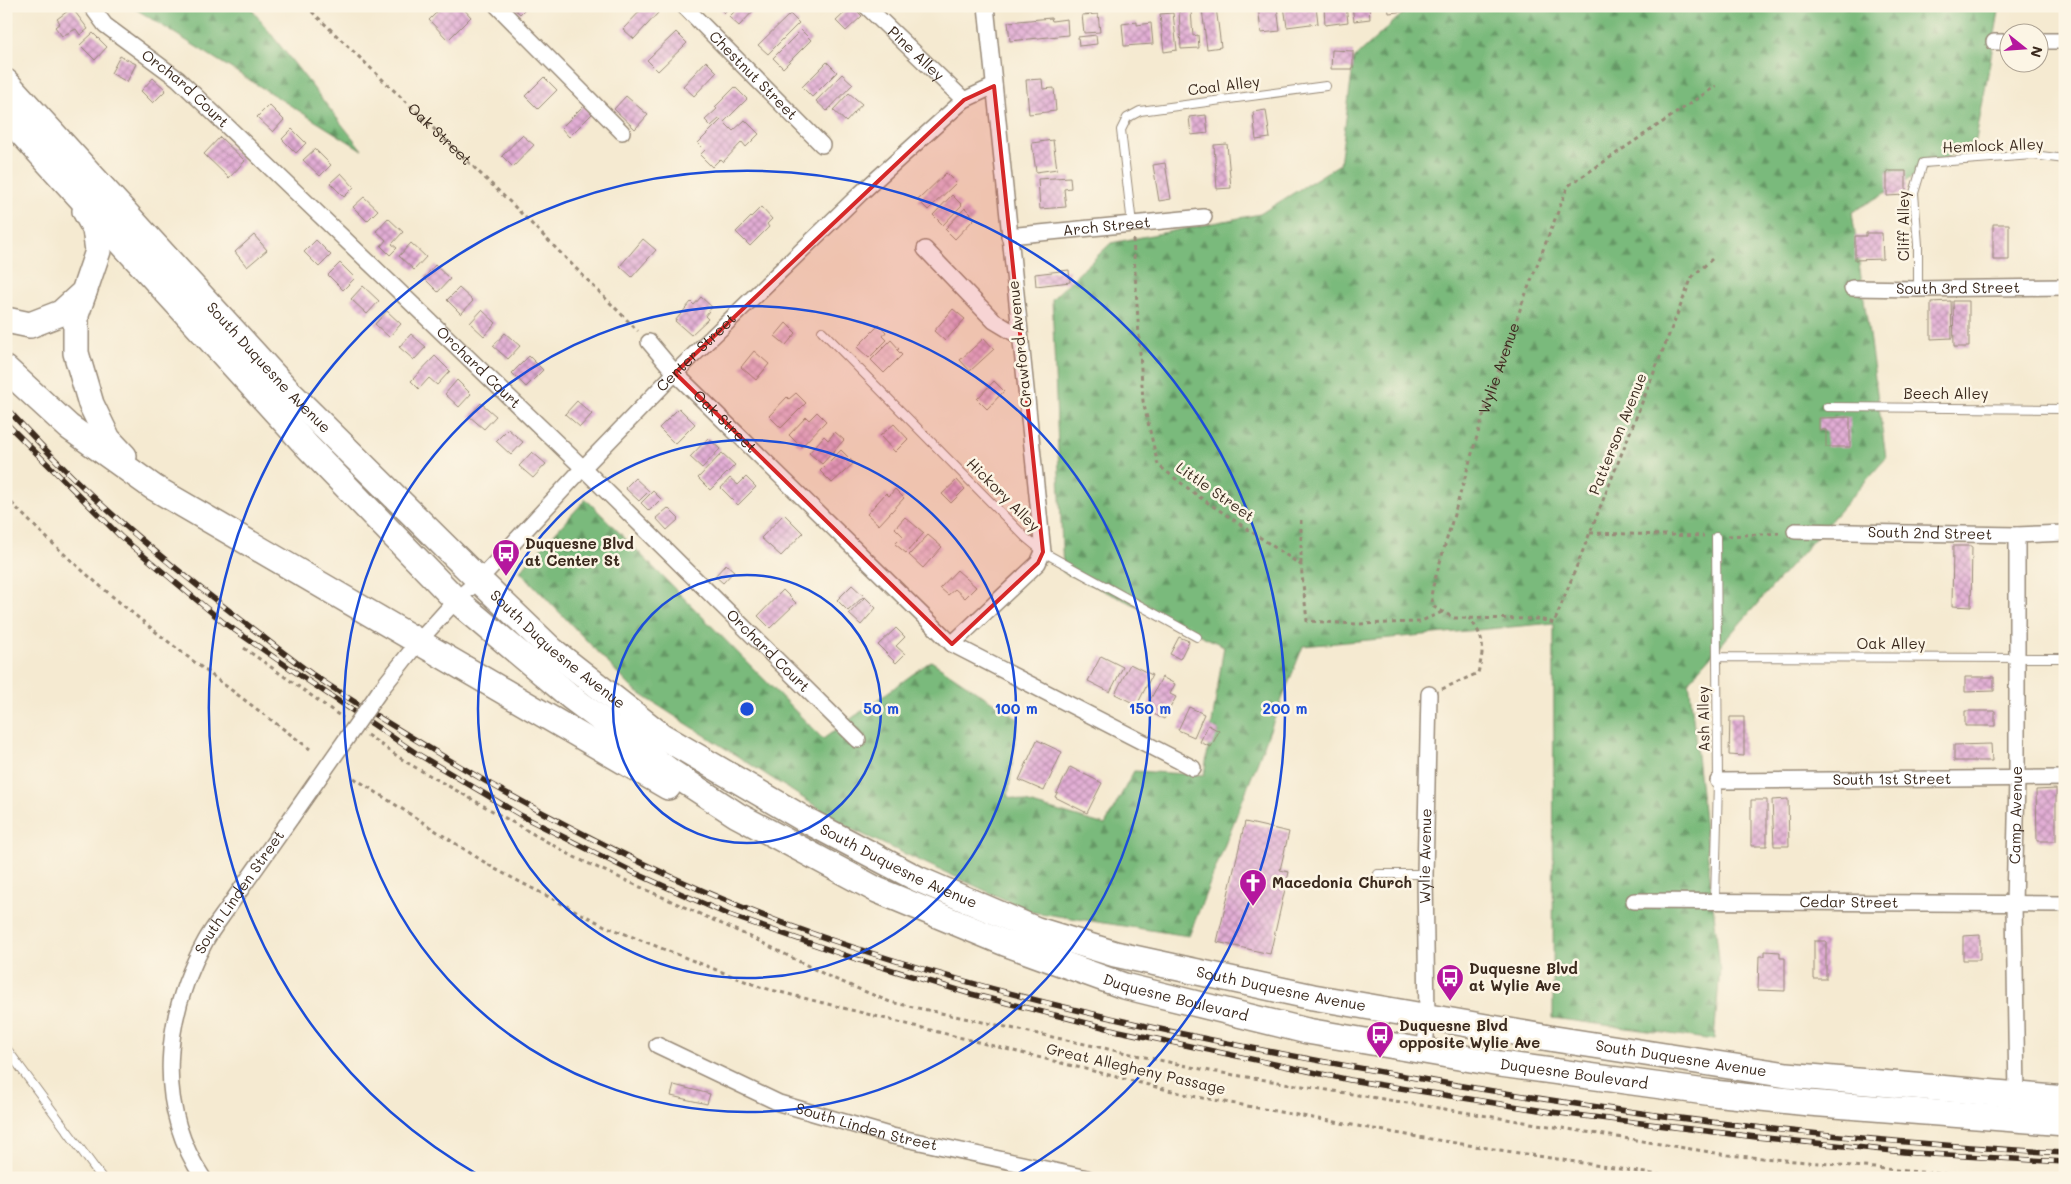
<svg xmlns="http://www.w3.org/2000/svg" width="2071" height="1184" viewBox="0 0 2071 1184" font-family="Mali,sans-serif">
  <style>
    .forest { fill: url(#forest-firs); stroke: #5a724d }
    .building { fill: url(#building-cross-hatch) }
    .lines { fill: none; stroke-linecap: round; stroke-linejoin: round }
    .service-casing { stroke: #988a78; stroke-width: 10 }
    .minor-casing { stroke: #988a78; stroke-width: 18 }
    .primary-casing { stroke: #988a78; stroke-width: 28 }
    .path { stroke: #988a78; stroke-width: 3; stroke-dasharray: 4 4; stroke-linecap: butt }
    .service { stroke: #fff; stroke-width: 8 }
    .minor { stroke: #fff; stroke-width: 15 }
    .primary { stroke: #fff; stroke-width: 25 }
    .rail-casing { stroke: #3b2a1e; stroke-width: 5.5 }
    .rail { stroke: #fcf5e5; stroke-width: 4; stroke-dasharray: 11; stroke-linecap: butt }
    .minor-bridge-casing { stroke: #988a78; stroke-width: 18; stroke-linecap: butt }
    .minor-bridge { stroke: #fff; stroke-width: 15 }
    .marked { fill: #d62828; fill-opacity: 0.2; stroke: #d62828; stroke-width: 4; stroke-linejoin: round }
    .ring { fill: none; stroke: #1d4ed8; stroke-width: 2.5 }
    .labels { text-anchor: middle; stroke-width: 5; stroke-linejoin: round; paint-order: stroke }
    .street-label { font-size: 15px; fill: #3b2a1e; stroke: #fcf5e5 }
    .poi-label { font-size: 15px; font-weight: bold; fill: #3b2a1e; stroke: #fcf5e5; text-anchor: start }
    .centre { fill: #1d4ed8; stroke: #fcf5e5; stroke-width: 2.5 }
    .ring-label { font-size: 15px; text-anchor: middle; font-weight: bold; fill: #1d4ed8; stroke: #fcf5e5; stroke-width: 5; stroke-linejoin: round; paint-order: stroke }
  </style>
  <defs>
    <pattern id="forest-firs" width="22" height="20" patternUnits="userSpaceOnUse" patternTransform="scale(1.25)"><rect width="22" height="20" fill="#7aba7c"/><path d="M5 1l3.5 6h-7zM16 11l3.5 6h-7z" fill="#659765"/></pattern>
    <pattern id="building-cross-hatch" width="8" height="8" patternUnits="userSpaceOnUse" patternTransform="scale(1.25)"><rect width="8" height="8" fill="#e2add5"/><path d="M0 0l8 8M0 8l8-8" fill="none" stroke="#b88dac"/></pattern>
  </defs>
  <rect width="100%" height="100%" fill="#fcf5e5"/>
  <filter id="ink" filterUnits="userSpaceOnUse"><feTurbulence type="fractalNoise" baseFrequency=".02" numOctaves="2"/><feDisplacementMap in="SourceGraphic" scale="10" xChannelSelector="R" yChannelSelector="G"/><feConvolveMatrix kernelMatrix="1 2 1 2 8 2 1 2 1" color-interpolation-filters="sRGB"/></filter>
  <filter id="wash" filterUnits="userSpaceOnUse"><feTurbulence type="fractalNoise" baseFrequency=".0096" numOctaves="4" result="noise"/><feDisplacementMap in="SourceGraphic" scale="20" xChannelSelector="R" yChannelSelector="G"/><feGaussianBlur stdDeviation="1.12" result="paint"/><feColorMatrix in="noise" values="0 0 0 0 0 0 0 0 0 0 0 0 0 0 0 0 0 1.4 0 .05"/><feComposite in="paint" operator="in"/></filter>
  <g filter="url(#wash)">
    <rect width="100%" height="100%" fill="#f5ead1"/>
    <path class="forest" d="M133,6H249L362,150L134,8Z
      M1411,6H2000L1976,140L1852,212L1886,458L1689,681L1720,969L1714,1040L1553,1018L1554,623L1303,646L1189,936L1032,912L853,830L634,690L520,571L586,499L823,739L931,661L1018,719L1008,797L1105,825L1134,771L1204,775L1224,646L1063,572L1052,299L1111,243L1260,214L1340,164L1354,58Z"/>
    <g id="blocks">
      <path class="building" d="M443,6H461L471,17L448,40L429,20Z
        M511,6H528L520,14Z
        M645,6H651L658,13L634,39L623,29Z
        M718,6H730L724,13Z
        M740,6H758L739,26L729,17Z
        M852,6L862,16L846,31L836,21Z
        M1258,6H1277L1280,31L1261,33Z
        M1284,6H1316L1318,23L1287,27Z
        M1324,6H1346L1348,22L1325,25Z
        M1352,6H1369L1370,19L1354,21Z
        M1388,6H1407V11L1389,13Z
        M1216,7L1221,47L1207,49L1202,9Z
        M72,8L88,29L80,35L76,29L62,36L55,27L60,23L57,19Z
        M1179,11H1191L1193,36L1198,35L1199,48L1181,49Z
        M1173,13L1177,50L1164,52L1160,14Z
        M790,14L799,23L768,54L758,45Z
        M1098,14L1100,32L1084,33L1082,15Z
        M1051,18L1052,21L1067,19L1068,35L1010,41L1008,22Z
        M1137,22V25L1151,23L1153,44L1124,46L1122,24Z
        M801,30L811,40L783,68L773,58Z
        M676,32L687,43L658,71L647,60Z
        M93,33L107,47L95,60L80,45Z
        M1096,35L1097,44L1079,46L1078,37Z
        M1332,50L1353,51V69H1331Z
        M120,56L136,64L127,82L111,73Z
        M706,61L717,72L694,96L683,86Z
        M827,62L837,72L812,97L802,87Z
        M842,74L853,84L827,111L816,101Z
        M544,77L557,90L538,109L525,96Z
        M153,78L166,90L153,103L141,91Z
        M1042,79L1043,89L1054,88L1056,111L1029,114L1026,80Z
        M735,87L747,99L724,122L733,131L745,120L759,134L746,147L742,142L723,162L720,159L712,167L700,155L705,150L698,143L721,120L719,119L711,126L705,120L717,109L715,107Z
        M849,93L862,104L846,122L833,110Z
        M626,96L648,115L635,129L614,109Z
        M269,105L284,120L273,132L257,117Z
        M584,105L592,114L569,137L561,128Z
        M1266,110L1270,138L1256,140L1253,112Z
        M1206,115L1208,133L1191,135L1189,117Z
        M292,129L306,143L296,153L282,139Z
        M522,135L534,145L513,167L502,156Z
        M220,137L245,161L229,178L204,154Z
        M1053,140L1057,169L1036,172L1032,143Z
        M1227,144L1231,188L1217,189L1214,145Z
        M315,149L331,165L320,176L303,160Z
        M1165,163L1171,199L1159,201L1153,165Z
        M1887,171H1906V195L1887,196Z
        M341,173L354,187L344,197L330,183Z
        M946,173L956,183L928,210L918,200Z
        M1070,177L1071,188L1064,189L1066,207L1040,209L1038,179Z
        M952,195L962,205L943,225L933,215Z
        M364,197L378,210L367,221L353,207Z
        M761,207L772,219L767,224L769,227L750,246L736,232Z
        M965,208L975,218L955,239L945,229Z
        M388,218L403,232L392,244L397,248L390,255L381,246L386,240L376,231Z
        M1993,224H2009V260H1993Z
        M1866,233H1882L1883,259L1855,260V236H1866Z
        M254,235L267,250L247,267L235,252Z
        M643,239L656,250L632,277L620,266Z
        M316,240L331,255L319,267L304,252Z
        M411,243L426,257L414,270L399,256Z
        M340,263L355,278L343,290L328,275Z
        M435,265L450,279L438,292L424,278Z
        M1069,270L1070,282L1036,286L1035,274Z
        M363,286L379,301L367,314L351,299Z
        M459,288L473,301L461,314L447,300Z
        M701,297L712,307L705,316L708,319L691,335L675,321L691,302L694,305Z
        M1951,301L1952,338L1931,339V302Z
        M1953,301H1969V347H1954Z
        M953,309L965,319L945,341L934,331Z
        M482,310L496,323L484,336L470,323Z
        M387,311L401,324L389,337L375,324Z
        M786,323L796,333L786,345L775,336Z
        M879,325L886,332L883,336L887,340L869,358L857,347Z
        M505,333L520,346L508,359L493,346Z
        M411,334L426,347L414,360L399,347Z
        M984,338L994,349L970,371L960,360Z
        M891,340L899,349L897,350L902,355L884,373L871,360Z
        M754,351L769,364L756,380L741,367Z
        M435,356L450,371L437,385L429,378L419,389L411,381Z
        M529,356L543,370L526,387L512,373Z
        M457,380L471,394L459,407L445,394Z
        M994,381L1004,391L987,409L977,399Z
        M796,393L806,403L781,428L769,416L787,397L789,399Z
        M577,401L592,414L580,427L565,414Z
        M481,403L496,416L484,429L469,416Z
        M679,408L695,424L675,444L659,428Z
        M817,412L826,421L801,447L789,435L806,417L809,420Z
        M1850,417V447H1826V430H1819V418Z
        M894,424L908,439L895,452L880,436Z
        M508,429L523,442L511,455L496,441Z
        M835,432L844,440L822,464L809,453L824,436L828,440Z
        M708,438L720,449L702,468L690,457Z
        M841,450L854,463L832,483L820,471Z
        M532,452L546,464L533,478L519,466Z
        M722,453L735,465L710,490L698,478Z
        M746,477L756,487L738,505L721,488L730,478L738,485Z
        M635,478L649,491L639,501L625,488Z
        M957,480L965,489L951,503L942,494Z
        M895,489L904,498L879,525L867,514L886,493L889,496Z
        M653,491L661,499L649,511L641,503Z
        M668,508L679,519L667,530L656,518Z
        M784,514L803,533L781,556L761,538Z
        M905,517L924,533L906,553L895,544L903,536L895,528Z
        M928,535L942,547L923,568L909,555Z
        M1953,546H1972L1971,607L1952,606Z
        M726,564L734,571L723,583L715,576Z
        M957,570L976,587L965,598L955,589L948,595L940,588Z
        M852,585L864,596L848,611L837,600Z
        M783,590L796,603L770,628L758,616Z
        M865,597L876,608L861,625L849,614Z
        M896,628L905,637L896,646L905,654L896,663L878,645Z
        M1179,637L1189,641L1180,659L1170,654Z
        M1101,656L1123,667L1110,692L1088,681Z
        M1130,664L1152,675L1137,705L1115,694Z
        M1162,677L1175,684L1170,694L1176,697L1164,719L1145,710Z
        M1965,677H1994V691L1965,692Z
        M1189,707L1204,714L1194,737L1178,730Z
        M1965,711H1995V726H1965Z
        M1730,717H1744V756L1729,755Z
        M1208,725L1219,731L1211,747L1200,742Z
        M1037,740L1062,752L1044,791L1019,780Z
        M1991,744L1992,761H1954V745Z
        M1070,767L1102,783L1087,813L1055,797Z
        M2056,789V841H2037L2036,790Z
        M1788,799L1789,846H1774L1772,800Z
        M1751,800H1767V846H1751Z
        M1245,822L1289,832L1280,870L1289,872L1270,954L1217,942Z
        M1980,935V960H1963V936Z
        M1814,941H1826V979H1814Z
        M1765,951L1780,952V958H1785V991L1758,990L1759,956H1765Z
        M674,1085L710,1094L707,1104L671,1096Z"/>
    </g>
  </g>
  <g filter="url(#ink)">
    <use href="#blocks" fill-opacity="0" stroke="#988a78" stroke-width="1"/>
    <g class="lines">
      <defs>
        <path id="service" d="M1132,224L1121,130L1127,118L1140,111L1326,86
          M1918,289V245L1914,193L1923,163L2033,155L2065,159
          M822,331L1026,538L1043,552L1197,637
          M1827,407L2065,409
          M1717,657L2065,658
          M1378,874H1425
          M1715,901L1718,781L1716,537
          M6,1048L102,1178"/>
        <g id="minor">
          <path id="s3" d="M91,6L105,25L178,79L583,468L858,740"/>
          <path d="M497,6L622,132"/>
          <path id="s4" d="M684,6L822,145"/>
          <path id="s5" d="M866,6L964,100"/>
          <path d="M2038,41H2065"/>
          <path d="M1994,42H2008"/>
          <path id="s6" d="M1009,236L1204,217"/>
          <path d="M925,249L994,321L1019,336"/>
          <path id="s7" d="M1852,288L1918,289L2065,287"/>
          <path id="s8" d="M649,342L675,373L952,644L1193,768"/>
          <path id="s9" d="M1795,531L2017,535L2065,533"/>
          <path d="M952,644L1038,563L1043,552L986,6"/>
          <path id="s10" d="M379,692L419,641L456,600L479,580L583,468L675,373L861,193L964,100L994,86"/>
          <path id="s11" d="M1718,781L2065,778"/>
          <path id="s12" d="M1634,901L2065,904"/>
          <path id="s13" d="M657,1045L779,1103L892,1136L1087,1178"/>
          <path id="s14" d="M1425,1052L1427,1018L1425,874L1429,694"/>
          <path id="s15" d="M2017,1096L2014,904L2017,779V535"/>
          <path id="s16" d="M203,1178C154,1104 164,1015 206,940C214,926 225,913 234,899C253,872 272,845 291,818"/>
        </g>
        <g id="primary">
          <path id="s17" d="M6,82L290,393L479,580L552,650L662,736L804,819L918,879L1037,930L1115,954L1313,997L1555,1039L1787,1075L2065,1099"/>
          <path id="s18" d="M6,116L307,446L456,600L571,697L671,772L737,815L877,890L1005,943L1124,986L1307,1031L1500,1064L1713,1093L1809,1103L2065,1123"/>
          <path d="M84,292L76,315V353L91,404L108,439L124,456"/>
          <path d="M6,320L30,325L61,313L84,292L98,251L95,229L85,211"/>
          <path d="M6,369L69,427L153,487L668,787"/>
        </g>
      </defs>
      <use href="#service" class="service-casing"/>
      <use href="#minor" class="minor-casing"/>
      <use href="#primary" class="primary-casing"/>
      <g class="path">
        <path id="s1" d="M306,6L511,203L638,331"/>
        <path d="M1133,239L1143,401L1158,465L1198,496L1301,565L1307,621L1357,624L1419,622L1442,612"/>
        <path id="s2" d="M1712,259L1692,277L1554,623L1539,619L1454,618L1434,607L1431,596L1433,586L1486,406L1523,301L1568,186L1716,86"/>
        <path d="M6,497C97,593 205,670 310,749"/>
        <path d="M1590,533L1704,536"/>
        <path d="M1728,536L1779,533"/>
        <path d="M1301,564V516"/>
        <path d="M244,648L343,718"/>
        <path d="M1442,689L1478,673C1484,648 1486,639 1469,618"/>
        <path d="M367,735L406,762L574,857L755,939L830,977L890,1002L1210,1071L1728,1155L1987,1178"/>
        <path d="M354,778L495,869L605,926L760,987L1192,1096L1418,1137L1677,1178"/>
      </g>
      <use href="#service" class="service"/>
      <use href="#minor" class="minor"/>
      <use href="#primary" class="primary"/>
      <defs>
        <path id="rail" d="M6,408C32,435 57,463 85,489C136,538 193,583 249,626C270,642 291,659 312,674C368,712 427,747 485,781C579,834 678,884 780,922C977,994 1186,1038 1393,1074C1615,1114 1839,1141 2065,1153
          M6,423L120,536L223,622L307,680L416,753L522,816L635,873L729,915L856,959L971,994L1119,1031L1350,1080L1551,1112L1756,1137L1914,1153L2065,1162"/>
      </defs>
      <use href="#rail" class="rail-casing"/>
      <use href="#rail" class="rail"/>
      <defs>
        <path id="minor-bridge" d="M291,818L379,692"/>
      </defs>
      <use href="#minor-bridge" class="minor-bridge-casing"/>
      <use href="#minor-bridge" class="minor-bridge"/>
    </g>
  </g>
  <path class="marked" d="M994,86L1043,552L1038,563L952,644L675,373L964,100Z"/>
  <g class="ring">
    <circle cx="747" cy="709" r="134"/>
    <circle cx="747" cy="709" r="269"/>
    <circle cx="747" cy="709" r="403"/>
    <path d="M482 1177A538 538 0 1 1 1012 1177"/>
  </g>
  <defs>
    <symbol id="bus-pin" viewBox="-11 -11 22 30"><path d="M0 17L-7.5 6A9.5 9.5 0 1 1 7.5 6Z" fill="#b5179e" stroke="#fcf5e5"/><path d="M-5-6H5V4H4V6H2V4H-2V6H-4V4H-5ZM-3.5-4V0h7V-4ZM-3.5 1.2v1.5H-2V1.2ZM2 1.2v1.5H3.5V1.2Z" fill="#fff"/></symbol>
    <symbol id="church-pin" viewBox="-11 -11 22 30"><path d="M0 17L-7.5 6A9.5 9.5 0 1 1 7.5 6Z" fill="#b5179e" stroke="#fcf5e5"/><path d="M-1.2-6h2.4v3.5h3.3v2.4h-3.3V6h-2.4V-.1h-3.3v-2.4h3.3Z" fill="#fff"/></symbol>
  </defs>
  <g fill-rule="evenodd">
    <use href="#bus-pin" x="490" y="537" width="32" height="43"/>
    <use href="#church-pin" x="1237" y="867" width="32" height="43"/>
    <use href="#bus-pin" x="1434" y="962" width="32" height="43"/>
    <use href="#bus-pin" x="1364" y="1019" width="32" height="43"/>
  </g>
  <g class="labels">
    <g class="street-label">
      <text dy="5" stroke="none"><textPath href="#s5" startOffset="69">Pine Alley</textPath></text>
      <text dy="5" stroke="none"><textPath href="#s4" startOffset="98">Chestnut Street</textPath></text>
      <text transform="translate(1224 86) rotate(-7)" y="5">Coal Alley</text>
      <text dy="5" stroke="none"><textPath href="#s3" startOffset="126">Orchard Court</textPath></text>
      <text dy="5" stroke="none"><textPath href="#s1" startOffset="185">Oak Street</textPath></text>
      <text transform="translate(1993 146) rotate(-2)" y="5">Hemlock Alley</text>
      <text dy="5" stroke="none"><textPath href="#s6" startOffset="98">Arch Street</textPath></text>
      <text transform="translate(1904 226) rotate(-90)" y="5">Cliff Alley</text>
      <text dy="5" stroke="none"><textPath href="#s7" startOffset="106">South 3rd Street</textPath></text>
      <text transform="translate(1020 344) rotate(-96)" y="5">Crawford Avenue</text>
      <text dy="5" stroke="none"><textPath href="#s10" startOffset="465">Center Street</textPath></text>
      <text dy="5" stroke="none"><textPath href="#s17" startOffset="388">South Duquesne Avenue</textPath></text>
      <text dy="5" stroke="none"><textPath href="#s3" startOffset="531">Orchard Court</textPath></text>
      <text dy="5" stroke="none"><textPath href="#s2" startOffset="772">Wylie Avenue</textPath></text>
      <text x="1946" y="399">Beech Alley</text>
      <text dy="5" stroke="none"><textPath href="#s8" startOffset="110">Oak Street</textPath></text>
      <text transform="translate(1618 434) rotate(-68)" y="5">Patterson Avenue</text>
      <text transform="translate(1215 492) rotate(35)" y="5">Little Street</text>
      <text transform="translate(1003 495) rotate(45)" y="5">Hickory Alley</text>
      <text dy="5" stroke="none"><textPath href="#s9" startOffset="135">South 2nd Street</textPath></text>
      <text x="1891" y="649">Oak Alley</text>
      <text dy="5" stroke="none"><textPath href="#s17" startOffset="792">South Duquesne Avenue</textPath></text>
      <text dy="5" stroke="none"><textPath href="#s3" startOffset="936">Orchard Court</textPath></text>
      <text transform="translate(1704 719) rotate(-91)" y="5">Ash Alley</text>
      <text dy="5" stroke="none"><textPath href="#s11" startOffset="174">South 1st Street</textPath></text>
      <text dy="5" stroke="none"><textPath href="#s15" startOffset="281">Camp Avenue</textPath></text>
      <text dy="5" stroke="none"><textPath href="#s14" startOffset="196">Wylie Avenue</textPath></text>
      <text dy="5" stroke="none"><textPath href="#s17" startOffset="1198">South Duquesne Avenue</textPath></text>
      <text dy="5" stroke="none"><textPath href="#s16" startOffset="309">South Linden Street</textPath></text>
      <text dy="5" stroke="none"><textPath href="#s12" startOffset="215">Cedar Street</textPath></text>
      <text dy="5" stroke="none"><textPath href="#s17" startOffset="1602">South Duquesne Avenue</textPath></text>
      <text dy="5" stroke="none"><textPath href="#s18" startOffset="1492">Duquesne Boulevard</textPath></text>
      <text dy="5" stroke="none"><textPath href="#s17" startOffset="2008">South Duquesne Avenue</textPath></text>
      <text transform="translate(1136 1069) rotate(13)" y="5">Great Allegheny Passage</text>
      <text dy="5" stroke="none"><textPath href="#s18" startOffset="1898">Duquesne Boulevard</textPath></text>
      <text dy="5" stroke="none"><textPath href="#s13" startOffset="226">South Linden Street</textPath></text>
    </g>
    <g class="poi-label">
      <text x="525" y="549">Duquesne Blvd<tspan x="525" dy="17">at Center St</tspan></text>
      <text x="1272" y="888">Macedonia Church</text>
      <text x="1469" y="974">Duquesne Blvd<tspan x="1469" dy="17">at Wylie Ave</tspan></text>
      <text x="1399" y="1031">Duquesne Blvd<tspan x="1399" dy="17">opposite Wylie Ave</tspan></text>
    </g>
  </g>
  <circle cx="747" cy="709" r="8" class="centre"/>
  <g class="ring-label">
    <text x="881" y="714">50 m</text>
    <text x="1016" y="714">100 m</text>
    <text x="1150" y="714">150 m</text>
    <text x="1285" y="714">200 m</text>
  </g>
  <rect width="2071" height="1184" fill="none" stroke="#fcf5e5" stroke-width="25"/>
  <g transform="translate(2024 48) rotate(107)"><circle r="24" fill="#fcf5e5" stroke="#afa495"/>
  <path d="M0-4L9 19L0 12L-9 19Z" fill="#b5179e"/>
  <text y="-8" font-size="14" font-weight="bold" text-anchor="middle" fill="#3b2a1e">N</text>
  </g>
</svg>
